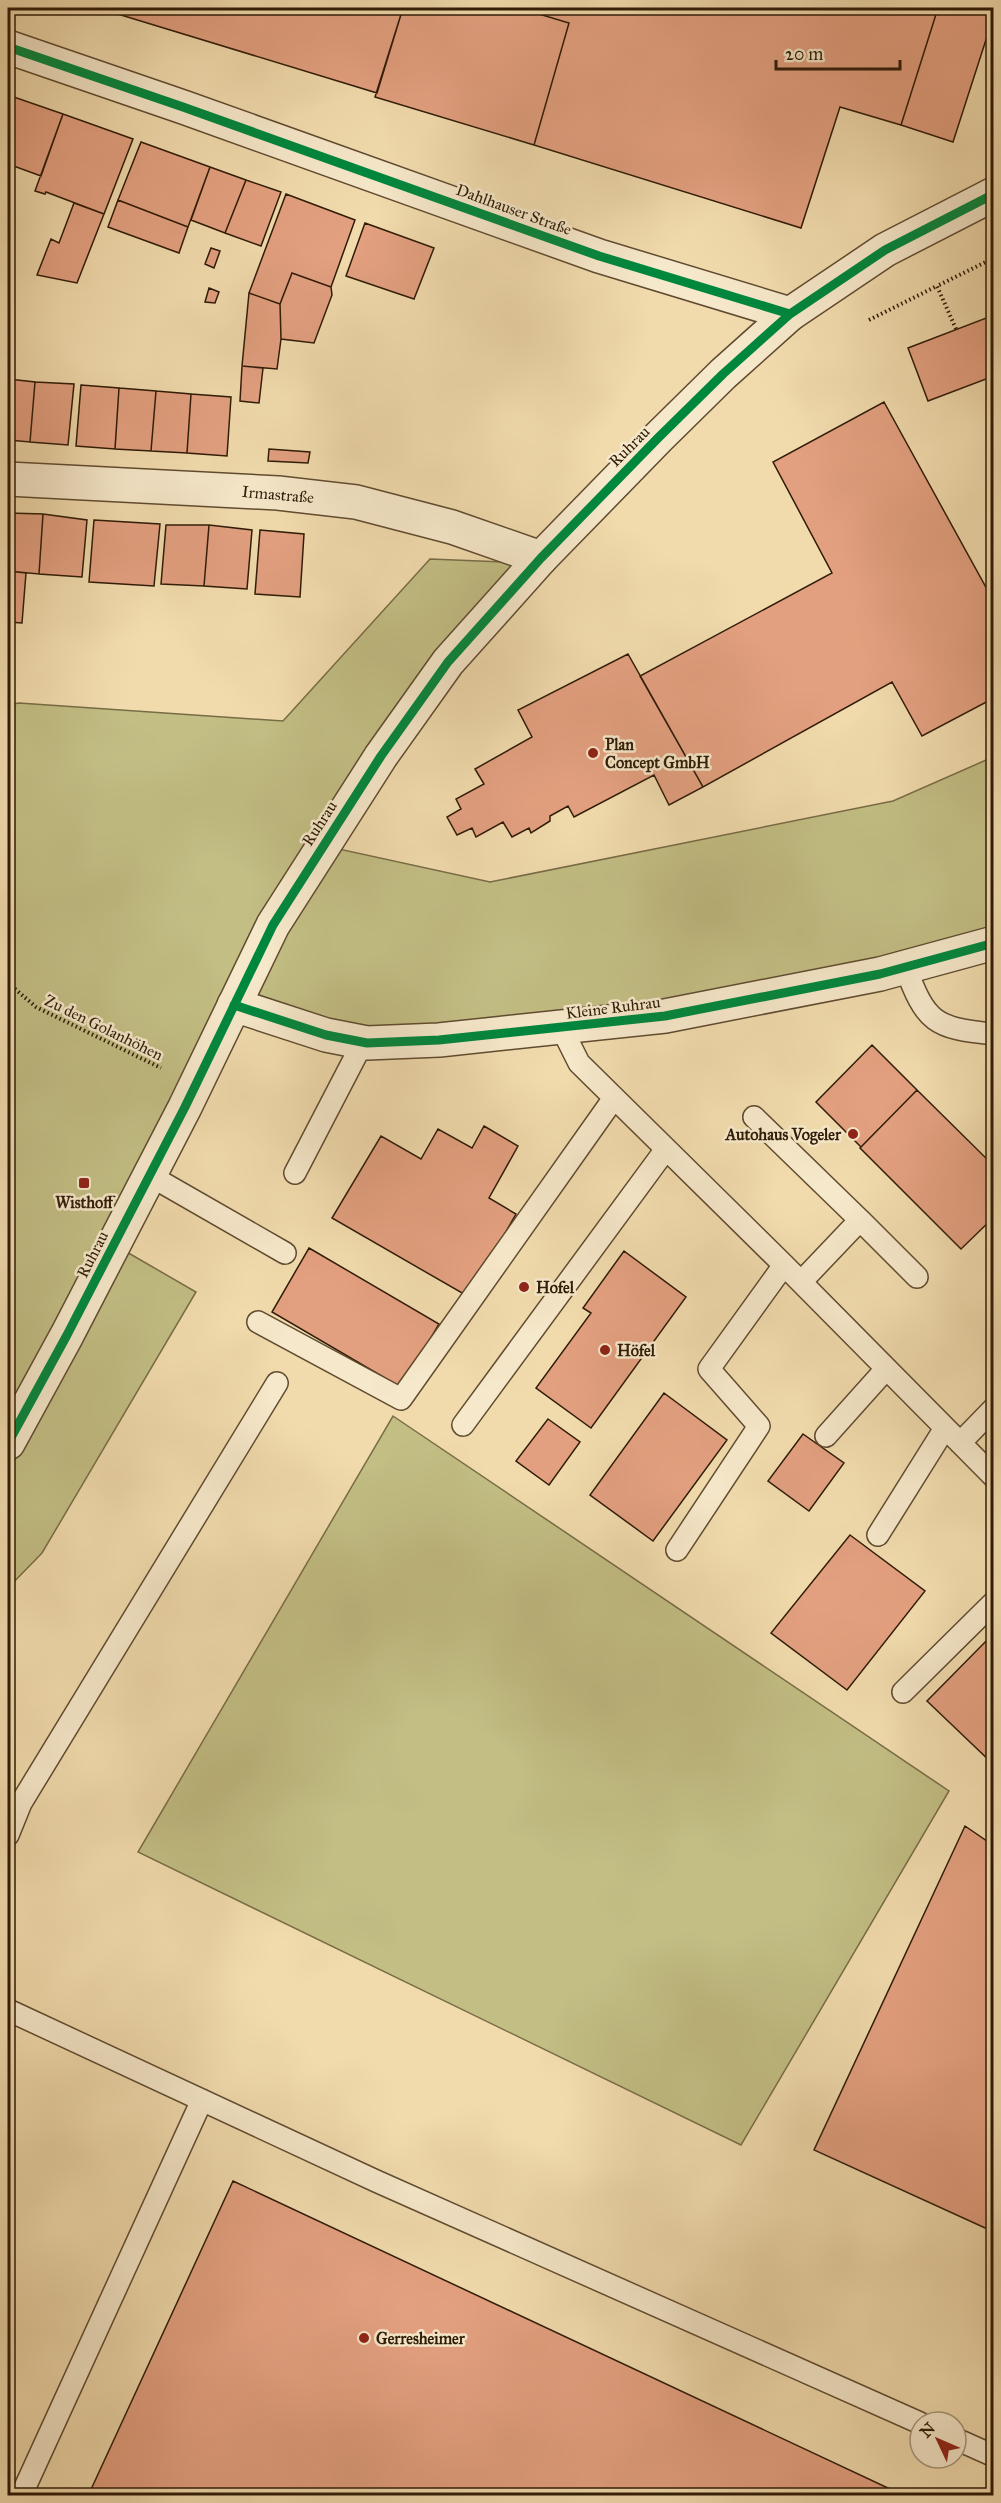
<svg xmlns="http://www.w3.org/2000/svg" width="1001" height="2503" viewBox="0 0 1001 2503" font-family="'IM FELL Great Primer',serif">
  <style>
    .green { fill: #c2be84; stroke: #786c46; stroke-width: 1.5 }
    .building { fill: #e3a080; stroke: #2f1b07; stroke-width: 1.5 }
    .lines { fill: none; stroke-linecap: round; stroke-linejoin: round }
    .service-casing { stroke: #604b30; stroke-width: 24 }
    .minor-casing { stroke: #604b30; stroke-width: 36 }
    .tertiary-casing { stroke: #604b30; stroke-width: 36 }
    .path { stroke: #2f1b07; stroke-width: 4; stroke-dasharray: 1.5 3; stroke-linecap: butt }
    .service { stroke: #f6e8ca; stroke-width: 21 }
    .minor { stroke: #f6e8ca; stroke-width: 33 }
    .tertiary { stroke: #f6e8ca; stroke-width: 33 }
    .cycleway-casing { stroke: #f6e8ca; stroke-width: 13 }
    .cycleway { stroke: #00873e; stroke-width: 9 }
    .poi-dot { fill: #8f2418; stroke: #f6e8ca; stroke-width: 2 }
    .labels { text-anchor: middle; stroke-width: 5; stroke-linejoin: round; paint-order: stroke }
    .street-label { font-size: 16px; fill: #2f1b07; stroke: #f6e8ca }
    .poi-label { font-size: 16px; font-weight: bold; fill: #2f1b07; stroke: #f6e8ca; text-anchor: start }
  </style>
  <rect width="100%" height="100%" fill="#f1dbad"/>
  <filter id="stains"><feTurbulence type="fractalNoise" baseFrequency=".00333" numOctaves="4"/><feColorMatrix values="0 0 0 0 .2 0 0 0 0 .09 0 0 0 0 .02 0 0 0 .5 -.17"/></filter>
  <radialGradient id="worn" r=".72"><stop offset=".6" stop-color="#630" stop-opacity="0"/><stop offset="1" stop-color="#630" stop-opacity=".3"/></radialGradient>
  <path class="green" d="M430,559L529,563L377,749L8,1426V705L19,703L283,721Z
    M993,757V938L752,997L364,1036L243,1002L330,847L490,882L893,801Z
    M125,1251L196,1292L42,1553L8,1588V1460L17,1447Z
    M393,1416L949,1791L741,2145L138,1852Z"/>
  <path class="building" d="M98,8H403L377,93Z
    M403,8H519L569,23L534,145L375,97Z
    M519,8H938L901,125L840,107L801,228L534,145L569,23Z
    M938,8L965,13L967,8H994V15L953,142L901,125Z
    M947,8H967L965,13Z
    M8,95L63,114L41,176L8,164Z
    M63,114L133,139L104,214L46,192L45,194L35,191Z
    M141,142L210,167L188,227L118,200Z
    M210,167L246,180L225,233L191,220Z
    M246,180L281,192L261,246L225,233Z
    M286,194L355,220L331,287L292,273L280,304L249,293Z
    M118,200L188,227L179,253L108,227Z
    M74,203L104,214L77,283L37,275L51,239L59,243Z
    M365,223L434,248L414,299L346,276Z
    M211,248L220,251L214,268L205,264Z
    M292,273L331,287L332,295L314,343L281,339L280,304Z
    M209,288L219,292L215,303L205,302Z
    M249,293L280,304L281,339L277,369L242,366Z
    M994,315V376L928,401L908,348Z
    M242,366L263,368L259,403L240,401Z
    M8,379L35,382L30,442L8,440Z
    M35,382L74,384L68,445L30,442Z
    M81,385L119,388L115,449L76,446Z
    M119,388L156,391L151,451L115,449Z
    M156,391L191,394L187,453L151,451Z
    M191,394L231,397L227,456L187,453Z
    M884,402L994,602V698L922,736L892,682L703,787L640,676L832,573L773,462Z
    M269,449L310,452L308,463L268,461Z
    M8,513L43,514L39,574L8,571Z
    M43,514L87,520L82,577L39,574Z
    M94,520L160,524L154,586L89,582Z
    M166,525H209L204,586L161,584Z
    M209,525L252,530L247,589L204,586Z
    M260,530L304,534L300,597L255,594Z
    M8,571L26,573L22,623L8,622Z
    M628,654L703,787L669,805L654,775L574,817L568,806L550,816V821L531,833L529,828L512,837L503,822L476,837L472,828L457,835L447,817L461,809L456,799L484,784L475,769L532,737L518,710Z
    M872,1045L917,1090L861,1147L816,1102Z
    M917,1090L994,1166V1217L961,1249L860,1148Z
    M484,1126L518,1146L489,1198L516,1214L469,1297L332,1218L381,1136L421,1159L438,1129L472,1148Z
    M309,1248L439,1324L402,1388L272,1312Z
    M624,1251L686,1297L591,1428L536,1388L591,1313L583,1308Z
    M664,1393L727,1440L653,1541L590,1495Z
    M548,1419L580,1442L549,1485L516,1461Z
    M803,1434L844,1463L809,1511L768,1481Z
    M850,1535L925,1591L847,1690L771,1633Z
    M994,1633V1765L927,1701Z
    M965,1826L994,1846V2232L814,2150Z
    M233,2181L905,2496H88Z"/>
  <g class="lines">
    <defs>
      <path id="service" d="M905,966C926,1023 934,1028 994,1034
        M562,1029L579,1063L784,1265L994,1477
        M754,1117L860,1220
        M295,1173L363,1042
        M149,1175L285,1253
        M801,1282L860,1220L917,1277
        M258,1322L401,1399L614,1098
        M463,1425L666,1149
        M826,1436L886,1369
        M960,1443L994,1408
        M878,1535L945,1428
        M677,1550L759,1426L709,1369L784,1265
        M903,1692L994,1602
        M8,1835L21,1803L277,1383
        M8,2010L376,2181L920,2423
        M956,2439L994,2456
        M21,2496L202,2100"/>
      <path id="minor" d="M8,47L183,107L599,256L790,314
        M8,479L278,493L356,502L452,527L541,558
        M234,1005L326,1035L367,1043L439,1040L665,1016L880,974L994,943"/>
      <path id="tertiary" d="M8,1443L67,1335L185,1107L273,925L381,756L448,662L541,558L658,438L723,374L790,314L885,250L994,194"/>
    </defs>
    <use href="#service" class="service-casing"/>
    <use href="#minor" class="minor-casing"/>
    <use href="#tertiary" class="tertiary-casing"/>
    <path class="path" d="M869,320L937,286
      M956,329L937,286L994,258
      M8,983L36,1007L161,1068"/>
    <use href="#service" class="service"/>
    <use href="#minor" class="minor"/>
    <use href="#tertiary" class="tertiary"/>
    <defs>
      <path id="cycleway" d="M8,47L183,107L599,256L790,314
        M234,1005L326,1035L367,1043L439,1040L665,1016L880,974L994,943
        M8,1443L67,1335L185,1107L273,925L381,756L448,662L541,558L658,438L723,374L790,314L885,250L994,194"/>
    </defs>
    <use href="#cycleway" class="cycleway-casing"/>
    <use href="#cycleway" class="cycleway"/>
  </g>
  <g class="poi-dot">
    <circle cx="593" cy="753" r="6"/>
    <circle cx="853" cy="1134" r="6"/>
    <rect x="78" y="1177" width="12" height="12" rx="3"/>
    <circle cx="524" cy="1287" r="6"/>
    <circle cx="605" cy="1350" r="6"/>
    <circle cx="364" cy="2338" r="6"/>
  </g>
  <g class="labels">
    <g class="street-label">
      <text transform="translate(514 209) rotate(20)" y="6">Dahlhauser Straße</text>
      <text transform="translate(629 446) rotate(-45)" y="6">Ruhrau</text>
      <text transform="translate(278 494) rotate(5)" y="6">Irmastraße</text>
      <text transform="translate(319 823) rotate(-57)" y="6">Ruhrau</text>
      <text transform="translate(613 1007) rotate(-7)" y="6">Kleine Ruhrau</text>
      <text transform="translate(104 1027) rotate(26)" y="6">Zu den Golanhöhen</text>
      <text transform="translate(92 1254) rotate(-63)" y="6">Ruhrau</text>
    </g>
    <g class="poi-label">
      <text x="605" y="750">Plan<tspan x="605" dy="18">Concept GmbH</tspan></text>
      <text x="841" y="1140" text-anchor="end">Autohaus Vogeler</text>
      <text x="84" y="1208" text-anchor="middle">Wisthoff</text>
      <text x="536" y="1293">Hofel</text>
      <text x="617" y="1356">Höfel</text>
      <text x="376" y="2344">Gerresheimer</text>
    </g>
  </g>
  <rect width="1001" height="2503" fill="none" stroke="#f1dbad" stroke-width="30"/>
  <rect x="9" y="9" width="983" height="2485" fill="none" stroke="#2f1b07" stroke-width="3"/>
  <rect x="15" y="15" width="971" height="2473" fill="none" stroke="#2f1b07" stroke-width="1.5"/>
  <g transform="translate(938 2440) rotate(314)"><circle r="28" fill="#f6e8ca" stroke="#a6967c" stroke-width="1.5"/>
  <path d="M0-4.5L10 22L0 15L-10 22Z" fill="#8f2418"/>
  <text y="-9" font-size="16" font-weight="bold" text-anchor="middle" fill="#2f1b07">N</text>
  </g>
  <path d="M776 60v9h124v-9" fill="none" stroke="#2f1b07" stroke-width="3"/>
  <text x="785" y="60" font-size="18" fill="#2f1b07" stroke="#f6e8ca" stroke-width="4.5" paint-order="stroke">20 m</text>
  <rect width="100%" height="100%" filter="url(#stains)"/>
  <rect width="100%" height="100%" fill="url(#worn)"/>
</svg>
